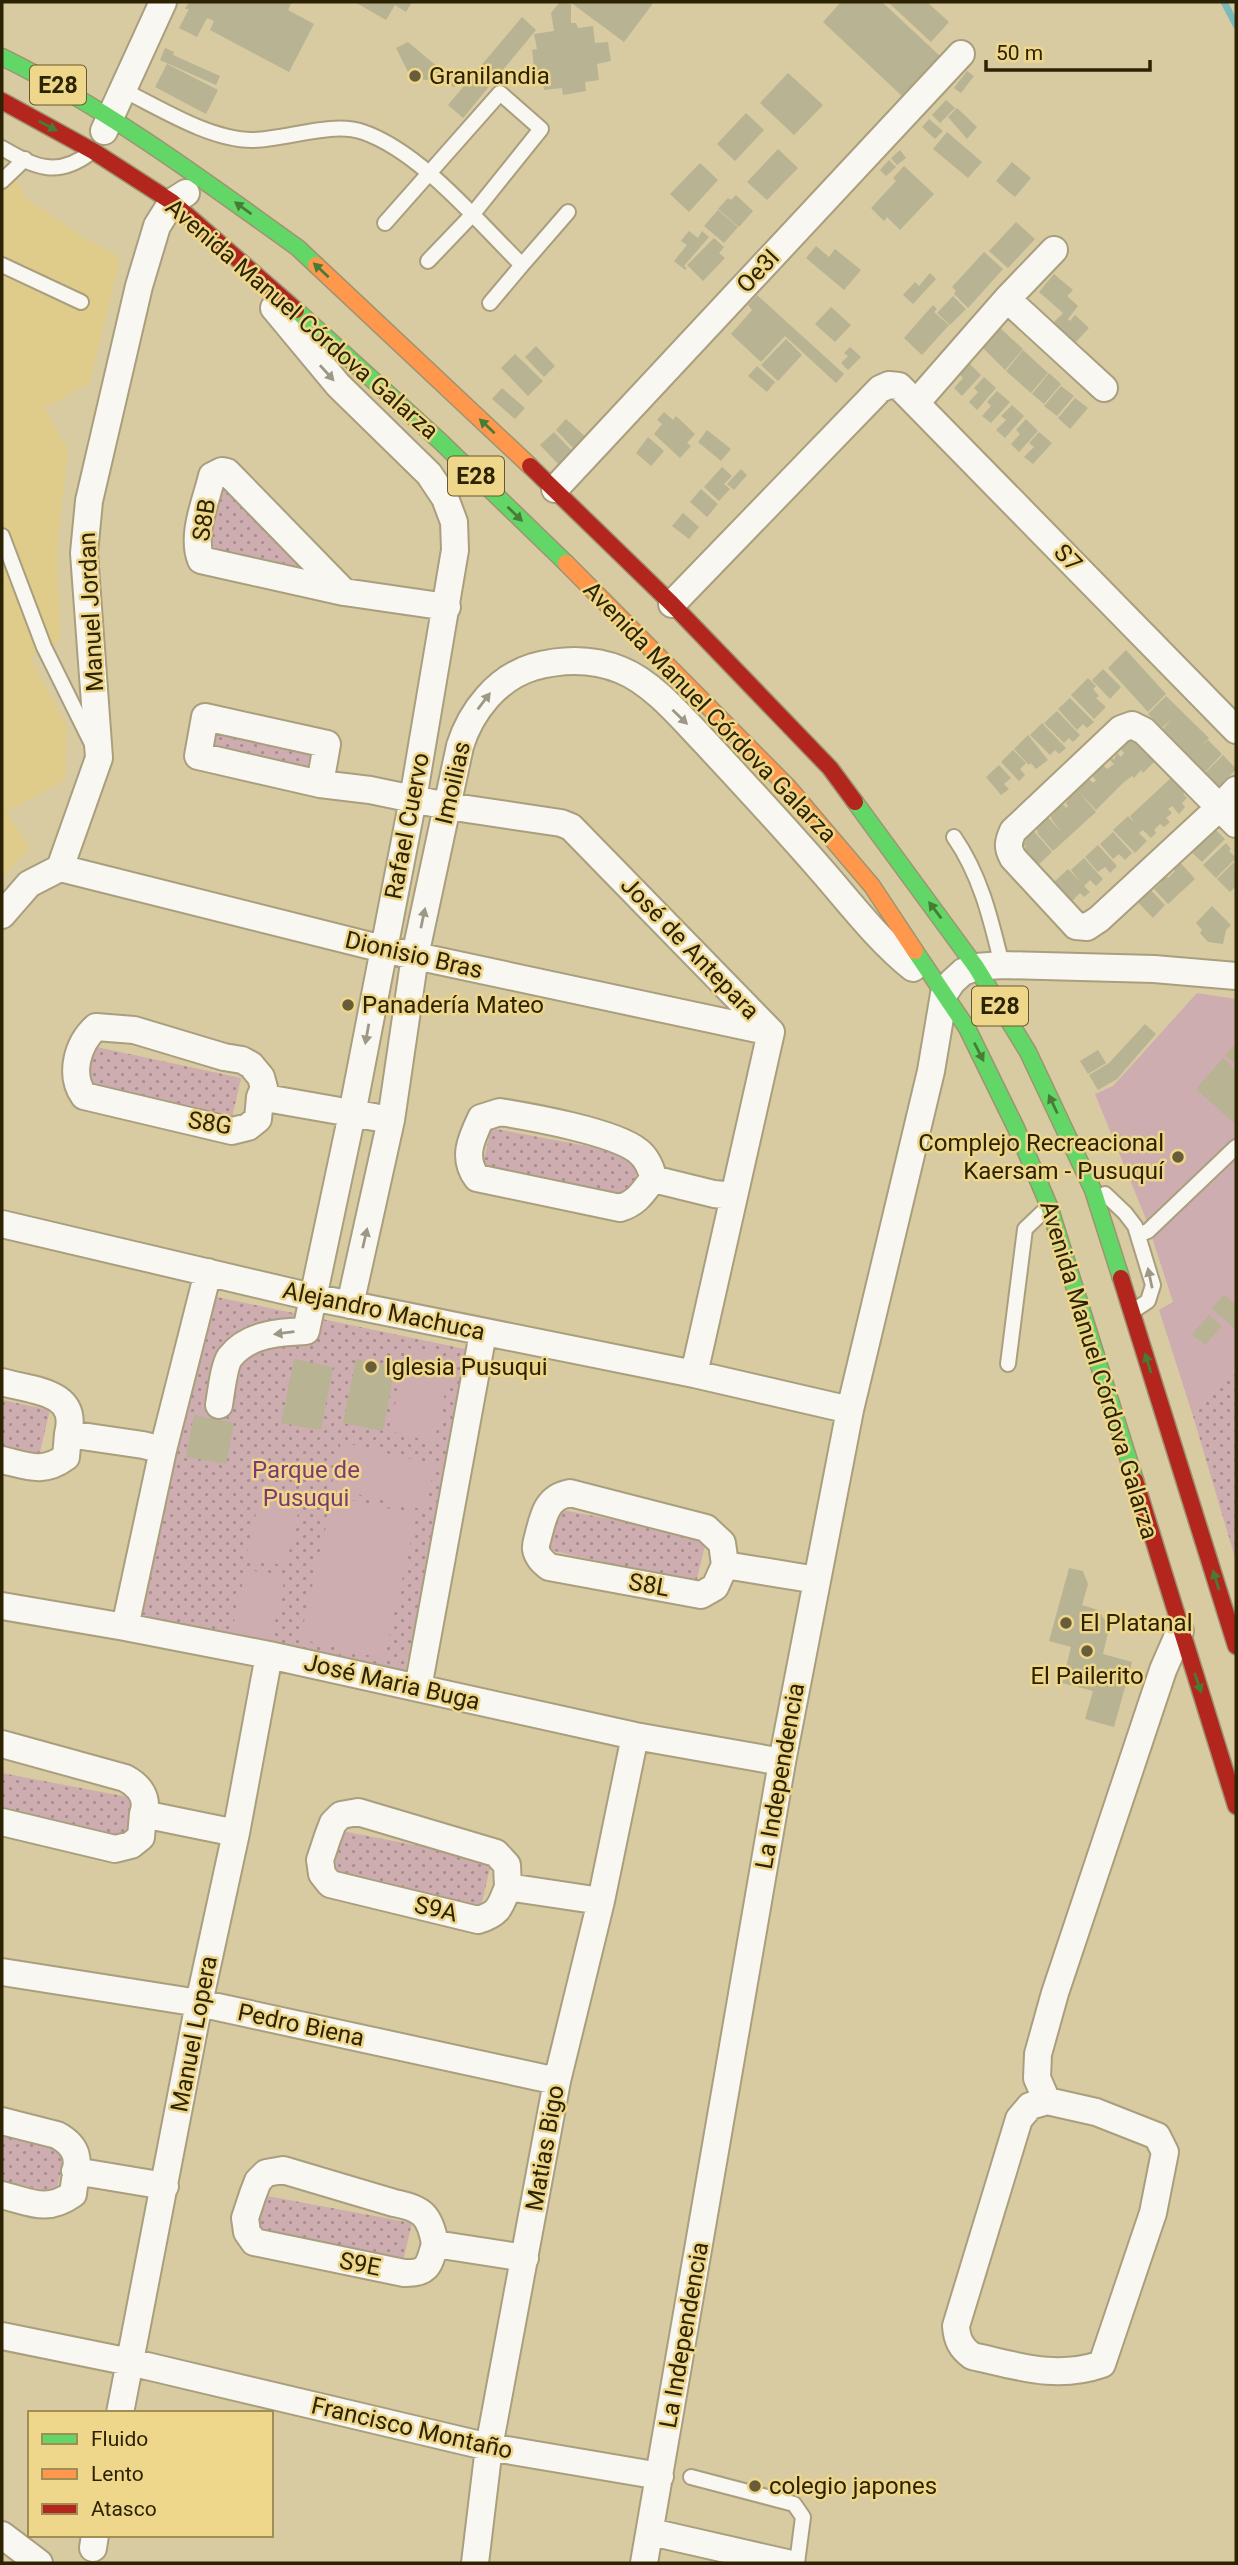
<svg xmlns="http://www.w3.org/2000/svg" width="1238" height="2565" viewBox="0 0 1238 2565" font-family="Roboto,sans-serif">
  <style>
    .built { fill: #e0cc8a }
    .park { fill: url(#park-dots) }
    .pitch { fill: #ceadb0 }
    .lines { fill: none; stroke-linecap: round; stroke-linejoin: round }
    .stream { stroke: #7cb9ba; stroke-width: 7 }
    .building { fill: #b8b393 }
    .lane-casing { stroke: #a99f7e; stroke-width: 18 }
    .street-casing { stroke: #a99f7e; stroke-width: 30 }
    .fast-casing { stroke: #9e9471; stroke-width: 19 }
    .slow-casing { stroke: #9e9471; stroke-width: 19 }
    .jam-casing { stroke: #9e9471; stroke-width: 19 }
    .lane { stroke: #f9f7f1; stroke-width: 14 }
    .street { stroke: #f9f7f1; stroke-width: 26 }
    .fast { stroke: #63d668; stroke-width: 16 }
    .slow { stroke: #ff974d; stroke-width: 16 }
    .jam { stroke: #b3261e; stroke-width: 16 }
    .oneway { fill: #487c36 }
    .oneway2 { fill: #9d9886 }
    .poi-dot { fill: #685d3a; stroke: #eed68a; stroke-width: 2.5 }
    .labels { text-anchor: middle; stroke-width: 5; stroke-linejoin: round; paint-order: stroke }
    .shield { fill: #eed68a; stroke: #66592c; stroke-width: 2 }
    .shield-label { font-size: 23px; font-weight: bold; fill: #2c2303 }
    .poi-label { font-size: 24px; fill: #2c2303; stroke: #eed68a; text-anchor: start }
    .street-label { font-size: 24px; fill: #2c2303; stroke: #eed68a }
    .park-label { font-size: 24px; fill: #7d3973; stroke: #eed68a }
  </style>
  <defs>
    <pattern id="park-dots" width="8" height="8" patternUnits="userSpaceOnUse" patternTransform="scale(1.75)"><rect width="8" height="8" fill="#ceadb0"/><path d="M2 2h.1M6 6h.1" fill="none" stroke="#a78c8d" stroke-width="1.8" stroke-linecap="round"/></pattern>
  </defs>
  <rect width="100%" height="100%" fill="#d8caa1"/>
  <path class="built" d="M2,171L15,178L24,197L86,239L115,254L119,264L89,384L44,408L68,449L57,549L60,640L30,657L67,726L65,780L7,812L29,848L2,878Z"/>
  <path class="park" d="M225,484L312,574L211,553L209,546L219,487Z
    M214,732L311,752L307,769L211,748Z
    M92,1046L241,1078L231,1122L83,1090Z
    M491,1128L640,1156L630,1203L482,1169Z
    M207,1295L470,1350L405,1673L142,1618Z
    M1236,1367V1561L1193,1416Z
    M2,1400L50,1410L39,1456L2,1447Z
    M557,1509L707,1537L696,1583L549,1550Z
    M2,1773L133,1798L123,1844L2,1816Z
    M342,1831L492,1860L481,1906L333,1873Z
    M2,2135L66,2147L56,2193L2,2181Z
    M262,2195L412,2223L401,2270L254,2236Z"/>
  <path class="pitch" d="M1197,993L1236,999V1367L1193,1416L1159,1310L1173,1302L1146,1219L1095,1094L1113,1086Z
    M408,1348L453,1358L434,1442L389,1431Z
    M341,1442L435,1465L425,1510L331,1488Z
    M261,1491L301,1500L286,1566L246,1557Z
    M333,1496L417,1515L384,1659L300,1639Z
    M246,1569L285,1578L270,1644L231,1634Z"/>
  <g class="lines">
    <path class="stream" d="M1224,2L1236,25"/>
  </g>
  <path class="building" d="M189,2H292L288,10L314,24L289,72L210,30L214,21L207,18L197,37L179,28L189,9H185Z
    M355,2H412L406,12L395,5L386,20Z
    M560,2L571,4V23H576L578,28L593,26L595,43L608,42L611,61L597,64L599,80L585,82L586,91L563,95L562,88L544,90L541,74L535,75L532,50L537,49L534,34L554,31L551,13Z
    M570,2H654L624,42Z
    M841,2H882L940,56L902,96L823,22Z
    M888,2H927L949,22L931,42Z
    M522,17L536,30L463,118L448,105Z
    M408,42L445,73L442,82L411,78L396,48Z
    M165,48L174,52L173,55L220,76L216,85L160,60Z
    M167,64L218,90L206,114L155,87Z
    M967,71L974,76L961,93L954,88Z
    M448,73L459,76L455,87L444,84Z
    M788,73L823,105L794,135L760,103Z
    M946,100L955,108L940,123L932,115Z
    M957,108L977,127L967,139L948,117Z
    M746,113L764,130L735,161L717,144Z
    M929,119L943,131L935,139L922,127Z
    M947,132L982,162L968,178L933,149Z
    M778,149L798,168L767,200L747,182Z
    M900,150L906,158L897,165L891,158Z
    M889,160L896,167L886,176L880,170Z
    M1012,162L1031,178L1015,197L996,181Z
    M700,163L718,180L689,212L670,194Z
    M904,166L934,194L900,230L887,217L884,221L871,208L896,181L893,178Z
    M736,195L753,211L739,227L718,209L728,198L731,200Z
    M718,210L738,227L724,243L704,226Z
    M1016,222L1035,239L1008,268L989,251Z
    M689,231L698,238L702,231L709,237L684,266L687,268L685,270L674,261L687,245L681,241Z
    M714,238L724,247L719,253L725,258L703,281L687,265Z
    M816,246L829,257L835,249L861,270L844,290L806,258Z
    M984,252L1003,269L968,308L954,294L956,291L952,287Z
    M930,273L936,279L913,304L903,295L915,282L919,286Z
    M1054,274L1073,290L1067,296L1078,306L1068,319L1070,321L1075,315L1089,328L1072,346L1051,325L1063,313L1039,292Z
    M757,295L844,374L836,383L785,336L761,362L731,334L752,310L748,305Z
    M953,296L966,309L950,325L937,313Z
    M933,305L937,309L934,312L949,325L922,355L904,338Z
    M831,307L851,325L835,342L815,324Z
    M998,326L1023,349L1005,370L981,346Z
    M786,339L802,355L778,381L761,365Z
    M536,346L555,366L544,377L525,357Z
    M850,347L861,357L848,370L841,363L848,356L844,353Z
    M1023,350L1048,373L1031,393L1006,371Z
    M515,354L543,381L528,396L501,368Z
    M969,363L981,375L962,396L954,388L963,378L959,374Z
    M757,366L775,382L767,392L748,376Z
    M1049,373L1061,384L1044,404L1032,394Z
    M984,377L996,388L977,410L969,402L978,392L974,388Z
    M1061,386L1074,396L1057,416L1044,406Z
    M502,388L525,408L515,419L492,399Z
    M997,391L1010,402L991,423L982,416L991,406L987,402Z
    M1075,398L1088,408L1070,429L1058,418Z
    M1012,405L1024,416L1005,438L996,430L1006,420L1001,416Z
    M664,412L673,420L676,416L695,434L687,443L691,446L680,458L654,434L662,424L657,420Z
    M566,419L587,438L576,451L556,430Z
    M1026,419L1038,431L1019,452L1011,444L1020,434L1016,430Z
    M707,430L731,449L721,461L698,442Z
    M554,432L575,454L562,468L540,445Z
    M1039,432L1052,443L1033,464L1024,457L1034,447L1029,443Z
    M648,437L664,451L651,466L636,453Z
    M722,467L732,476L724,484L730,489L719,501L704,487Z
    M741,469L747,475L734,490L727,484Z
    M701,489L718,504L707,517L690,502Z
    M683,513L699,527L689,539L672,526Z
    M1126,650L1166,694L1148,712L1108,668Z
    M1103,669L1121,687L1110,699L1092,680Z
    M1088,678L1096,686L1093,689L1099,696L1096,698L1106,707L1094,719L1071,695Z
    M1166,696L1209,738L1199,748L1208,740L1222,754L1205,772L1163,729L1173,718L1162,728L1148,714Z
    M1070,698L1094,722L1087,728L1083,724L1077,730L1058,709Z
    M1057,711L1080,735L1073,742L1069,738L1064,743L1044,723Z
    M1042,723L1066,748L1059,754L1055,750L1050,755L1030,735Z
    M1028,735L1048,760L1036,769L1031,763L1029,765L1014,749Z
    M1136,737L1155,757L1154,762L1143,773L1141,770L1134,778L1132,776L1124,782L1096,810L1077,790L1096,812L1053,851L1038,834L1037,829L1040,827L1036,822L1045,814L1063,834L1052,820L1051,816L1054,813L1050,808L1059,800L1066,808L1068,806L1066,803L1068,800L1065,795L1083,781L1085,783L1089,779L1093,783L1096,780L1090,774L1103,765L1107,769L1110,767L1114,764L1108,758L1110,756L1114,760L1117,753L1121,757L1124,753L1120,748Z
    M1013,750L1026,763L1020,769L1025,775L1019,781L1001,762Z
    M1223,755L1236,769L1219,787L1205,773Z
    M999,765L1011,778L1004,784L1009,789L1001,795L986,777Z
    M1172,777L1185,792L1183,794L1187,798L1182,803L1185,807L1179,814L1172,806L1168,809L1172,813L1166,818L1170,822L1164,827L1160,824L1154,830L1156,833L1151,838L1143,830L1139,833L1147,841L1135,853L1113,830L1128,816L1134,822L1130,816Z
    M1212,826L1225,839L1202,862L1186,847Z
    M1031,828L1052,852L1038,865L1024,850L1026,847L1023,843L1026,841L1022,837Z
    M1113,832L1132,853L1125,860L1119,854L1113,859L1100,844Z
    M1226,843L1231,849L1229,851L1236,858L1216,878L1203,865Z
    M1098,845L1117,866L1110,873L1105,867L1098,872L1085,857Z
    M1084,858L1103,879L1096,886L1090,880L1084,886L1090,892L1084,897L1080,893L1071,902L1053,883L1068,869L1081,882L1071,870Z
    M1178,860L1195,879L1168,904L1154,889L1161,883L1157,879L1164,873L1168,878L1175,871L1171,867Z
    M1234,862L1236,886L1230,892L1217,879Z
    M1148,887L1165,905L1153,918L1133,897Z
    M1212,906L1231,925L1226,930L1223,944L1208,942L1200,933L1202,930L1196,923Z
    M1145,1024L1156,1034L1117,1079L1098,1090L1089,1075L1109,1063Z
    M1236,1043V1065L1225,1055Z
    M1098,1050L1106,1063L1088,1074L1080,1061Z
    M1223,1058L1236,1070V1125L1196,1089Z
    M1224,1294L1236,1305V1330L1212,1309Z
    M1209,1315L1222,1326L1205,1345L1192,1334Z
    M294,1359L333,1367L321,1430L281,1423Z
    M356,1359L395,1367L383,1431L343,1423Z
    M194,1415L234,1423L226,1464L186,1457Z
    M1069,1568L1083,1571L1088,1584L1082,1605L1098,1610L1106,1622L1108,1633L1103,1654L1132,1662L1114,1727L1085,1719L1093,1691L1062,1683L1071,1647L1049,1641Z"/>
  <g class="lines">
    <defs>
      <path id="lane" d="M123,90C160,108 210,140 252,140C286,140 331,121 363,132C421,152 478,222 522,265L568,212
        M2,148C35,167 57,178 90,153
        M2,181L25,159
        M385,223L500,93L541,129L472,215L428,261
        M2,265L81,302
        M490,303L522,265
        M2,536L44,647L92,744
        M954,837C981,876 991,920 1002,965
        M1105,1194L1125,1213L1135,1226L1153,1285L1148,1301L1133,1311
        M1138,1235L1148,1231L1236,1147
        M1008,1364L1025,1229L1046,1209
        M691,2477L794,2504L803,2517L797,2563"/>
      <path id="street" d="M104,131L163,2
        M1007,299L1104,388
        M916,403L1007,299L1054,250
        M555,489L961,54
        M344,592L227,472L222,471L212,476C206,501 191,535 201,560L344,592L447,607
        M672,604L880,389L889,385L899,386L1236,730
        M320,784L327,744L205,717L198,756L320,784L370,790L447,806L561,823L571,827L771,1032
        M1236,790L1220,807L1099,919L1087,927L1076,926L1013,858C1007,847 1008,842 1013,831L1121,729L1132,725L1144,731L1236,824
        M60,868L383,949L771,1032
        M2,915L29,884L60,868L99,758L84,553L89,501L139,286L157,226L172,202L186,193
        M260,1097L264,1088L261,1077L251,1065L242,1060L224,1057L134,1030L96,1027C77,1044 69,1075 84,1096L232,1131L248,1127L258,1119L260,1097L391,1120
        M500,1112C531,1117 615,1132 638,1151C646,1157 652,1169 653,1179C643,1192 637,1203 620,1208L477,1178C462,1158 471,1139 481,1118Z
        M653,1179L714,1194L734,1196
        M2,1224L312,1297L694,1374L850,1410
        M350,1305L391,1120L415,956L460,746C471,711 497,678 533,667C562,659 592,658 621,670C653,683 681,717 705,742C745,785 784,827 823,872C851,904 879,941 913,968
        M694,1374L771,1032
        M2,1382C32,1391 79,1390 68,1434
        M219,1405C221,1393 224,1365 230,1357C248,1334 280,1332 306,1331L352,1114L413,799L455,550L454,522L445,498L429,474L338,385L274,308
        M2,1460C28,1466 43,1474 66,1457L68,1434L143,1445L163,1450
        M725,1565L722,1543L706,1528L570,1493C548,1497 544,1513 539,1533C538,1538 535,1545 536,1549C537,1557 543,1562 549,1567L701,1595L715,1587L725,1565L817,1580
        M2,1606L125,1627L269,1655L635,1736L782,1762
        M125,1627L163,1450L208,1272
        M418,1688L483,1333
        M2,1744L125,1778C140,1786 149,1798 143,1814
        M2,1822L115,1849L131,1845L141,1837L143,1814L236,1833
        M508,1887L507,1865L496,1853L358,1812L341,1815L333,1823L328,1836L320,1860L322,1874L330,1884L478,1920C499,1914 500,1907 508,1887L601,1901
        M2,1972L199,2003L557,2081
        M1047,2101L1030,2106L1019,2119L956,2326C957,2340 961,2348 972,2356C1018,2366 1056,2380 1102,2364L1153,2213L1165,2152L1157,2136L1096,2112L1047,2101L1037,2078L1038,2054L1055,1993L1163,1670L1180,1631
        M2,2121L57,2135C85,2150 76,2167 73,2194C47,2213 30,2202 2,2195
        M75,2171L165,2186
        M435,2244C430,2215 422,2208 394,2203L283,2170L266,2173L258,2181L253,2194L245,2218L247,2232L254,2242L404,2273C428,2274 429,2265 435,2244L525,2258
        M2,2336L130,2362L489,2447L660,2476
        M120,2413L199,2003L236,1833L269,1655
        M651,2532L787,2563
        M2,2535L39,2563
        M93,2548L95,2535
        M475,2563L489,2447L557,2081L601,1901L635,1736
        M644,2563L782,1762L850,1410L931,1071L944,994L952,982L963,972L976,967L1002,965L1154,969L1236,976"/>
      <path id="fast" d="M2,57C108,109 202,179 298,248L316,265
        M296,310L441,442L566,563
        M855,802L976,967L1028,1052L1093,1190L1121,1278
        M915,951L967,1028L1016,1128L1049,1206L1135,1480"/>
      <path id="slow" d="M316,265L530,466
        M566,563L788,787L872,886L915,951"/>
      <path id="jam" d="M2,101L93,151L172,202L296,310
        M530,466L672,604L830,768L855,802
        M1121,1278L1236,1646
        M1135,1480L1236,1806"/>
    </defs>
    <use href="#lane" class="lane-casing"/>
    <use href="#street" class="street-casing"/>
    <use href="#fast" class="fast-casing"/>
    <use href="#slow" class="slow-casing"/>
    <use href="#jam" class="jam-casing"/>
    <use href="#lane" class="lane"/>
    <use href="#street" class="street"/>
    <use href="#fast" class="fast"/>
    <use href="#slow" class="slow"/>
    <use href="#jam" class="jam"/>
  </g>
  <defs><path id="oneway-solid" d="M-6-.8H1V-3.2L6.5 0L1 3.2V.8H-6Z" transform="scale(1.75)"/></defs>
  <g class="oneway">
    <use href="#oneway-solid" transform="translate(48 126) rotate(28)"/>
    <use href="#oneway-solid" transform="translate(243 208) rotate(-144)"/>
    <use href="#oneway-solid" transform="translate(321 270) rotate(-137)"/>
    <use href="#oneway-solid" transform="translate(487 426) rotate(-137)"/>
    <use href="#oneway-solid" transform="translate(515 514) rotate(44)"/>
    <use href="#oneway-solid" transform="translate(935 910) rotate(-127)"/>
    <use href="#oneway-solid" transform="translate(979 1052) rotate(63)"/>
    <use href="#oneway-solid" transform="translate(1053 1104) rotate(-115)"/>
    <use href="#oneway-solid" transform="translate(1148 1363) rotate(-107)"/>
    <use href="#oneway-solid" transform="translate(1216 1580) rotate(-107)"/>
    <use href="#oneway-solid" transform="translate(1198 1683) rotate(71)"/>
  </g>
  <g class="oneway2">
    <use href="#oneway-solid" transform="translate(327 373) rotate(48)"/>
    <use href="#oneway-solid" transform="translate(484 701) rotate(-53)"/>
    <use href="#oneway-solid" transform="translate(680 717) rotate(44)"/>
    <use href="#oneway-solid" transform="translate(423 918) rotate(-78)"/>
    <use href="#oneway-solid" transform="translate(367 1034) rotate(100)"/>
    <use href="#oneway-solid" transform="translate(365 1238) rotate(-77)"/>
    <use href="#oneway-solid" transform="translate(1150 1278) rotate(-102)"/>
    <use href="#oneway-solid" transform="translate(284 1333) rotate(173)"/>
  </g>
  <g class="poi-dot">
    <circle cx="415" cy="76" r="7"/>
    <circle cx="348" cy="1005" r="7"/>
    <circle cx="1178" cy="1157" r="7"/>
    <circle cx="371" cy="1367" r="7"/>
    <circle cx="1066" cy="1623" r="7"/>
    <circle cx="1087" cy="1651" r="7"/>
    <circle cx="755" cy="2486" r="7"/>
  </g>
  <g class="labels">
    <g class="shield">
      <rect x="30" y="65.5" width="56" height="39" rx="5"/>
      <rect x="448" y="456.5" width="56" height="39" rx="5"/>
      <rect x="972" y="986.5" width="56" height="39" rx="5"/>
    </g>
    <g class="shield-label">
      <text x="58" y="93">E28</text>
      <text x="476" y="484">E28</text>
      <text x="1000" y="1014">E28</text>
    </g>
    <g class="poi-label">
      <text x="429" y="84">Granilandia</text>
      <text x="362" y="1013">Panadería Mateo</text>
      <text x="1164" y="1151" text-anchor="end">Complejo Recreacional<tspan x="1164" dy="28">Kaersam - Pusuquí</tspan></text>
      <text x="385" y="1375">Iglesia Pusuqui</text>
      <text x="1080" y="1631">El Platanal</text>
      <text x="1087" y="1684" text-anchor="middle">El Pailerito</text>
      <text x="769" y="2494">colegio japones</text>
    </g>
    <g class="street-label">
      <text transform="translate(758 271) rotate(-47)" y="8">Oe3I</text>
      <text transform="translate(302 319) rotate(41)" y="8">Avenida Manuel Córdova Galarza</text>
      <text transform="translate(204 520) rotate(-81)" y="8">S8B</text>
      <text transform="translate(1068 558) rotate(46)" y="8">S7</text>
      <text transform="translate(91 612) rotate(-93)" y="8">Manuel Jordan</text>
      <text transform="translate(710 712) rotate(46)" y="8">Avenida Manuel Córdova Galarza</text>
      <text transform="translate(453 783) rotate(-77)" y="8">Imoilias</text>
      <text transform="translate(407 826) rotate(-79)" y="8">Rafael Cuervo</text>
      <text transform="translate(690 948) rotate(46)" y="8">José de Antepara</text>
      <text transform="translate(414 955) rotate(13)" y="8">Dionisio Bras</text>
      <text transform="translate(210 1123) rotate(9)" y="8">S8G</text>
      <text transform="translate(384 1311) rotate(12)" y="8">Alejandro Machuca</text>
      <text transform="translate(1099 1370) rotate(73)" y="8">Avenida Manuel Córdova Galarza</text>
      <text transform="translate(649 1585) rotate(10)" y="8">S8L</text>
      <text transform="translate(392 1682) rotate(13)" y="8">José Maria Buga</text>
      <text transform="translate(780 1776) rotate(-80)" y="8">La Independencia</text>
      <text transform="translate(436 1909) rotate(13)" y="8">S9A</text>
      <text transform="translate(301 2025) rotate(12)" y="8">Pedro Biena</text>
      <text transform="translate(194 2034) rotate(-79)" y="8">Manuel Lopera</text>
      <text transform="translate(545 2148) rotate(-80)" y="8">Matias Bigo</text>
      <text transform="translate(360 2264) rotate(11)" y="8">S9E</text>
      <text transform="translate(684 2335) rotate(-80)" y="8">La Independencia</text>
      <text transform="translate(412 2428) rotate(13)" y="8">Francisco Montaño</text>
    </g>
    <g class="park-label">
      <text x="306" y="1478">Parque de<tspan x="306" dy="28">Pusuqui</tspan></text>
    </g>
  </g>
  <rect width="1238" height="2565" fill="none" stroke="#2c2303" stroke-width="7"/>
  <rect x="28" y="2411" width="245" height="126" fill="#eed68a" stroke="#a08e54" stroke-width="2"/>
  <rect x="42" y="2434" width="35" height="10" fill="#63d668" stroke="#a08e54" stroke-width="2"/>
  <text x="91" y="2446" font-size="21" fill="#2c2303">Fluido</text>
  <rect x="42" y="2469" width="35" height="10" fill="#ff974d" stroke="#a08e54" stroke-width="2"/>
  <text x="91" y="2481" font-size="21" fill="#2c2303">Lento</text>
  <rect x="42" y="2504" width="35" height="10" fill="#b3261e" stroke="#a08e54" stroke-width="2"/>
  <text x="91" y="2516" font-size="21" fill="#2c2303">Atasco</text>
  <path d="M986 60v10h164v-10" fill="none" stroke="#2c2303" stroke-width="3.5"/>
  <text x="996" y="60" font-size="21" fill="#2c2303" stroke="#eed68a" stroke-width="5" paint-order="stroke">50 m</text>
</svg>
